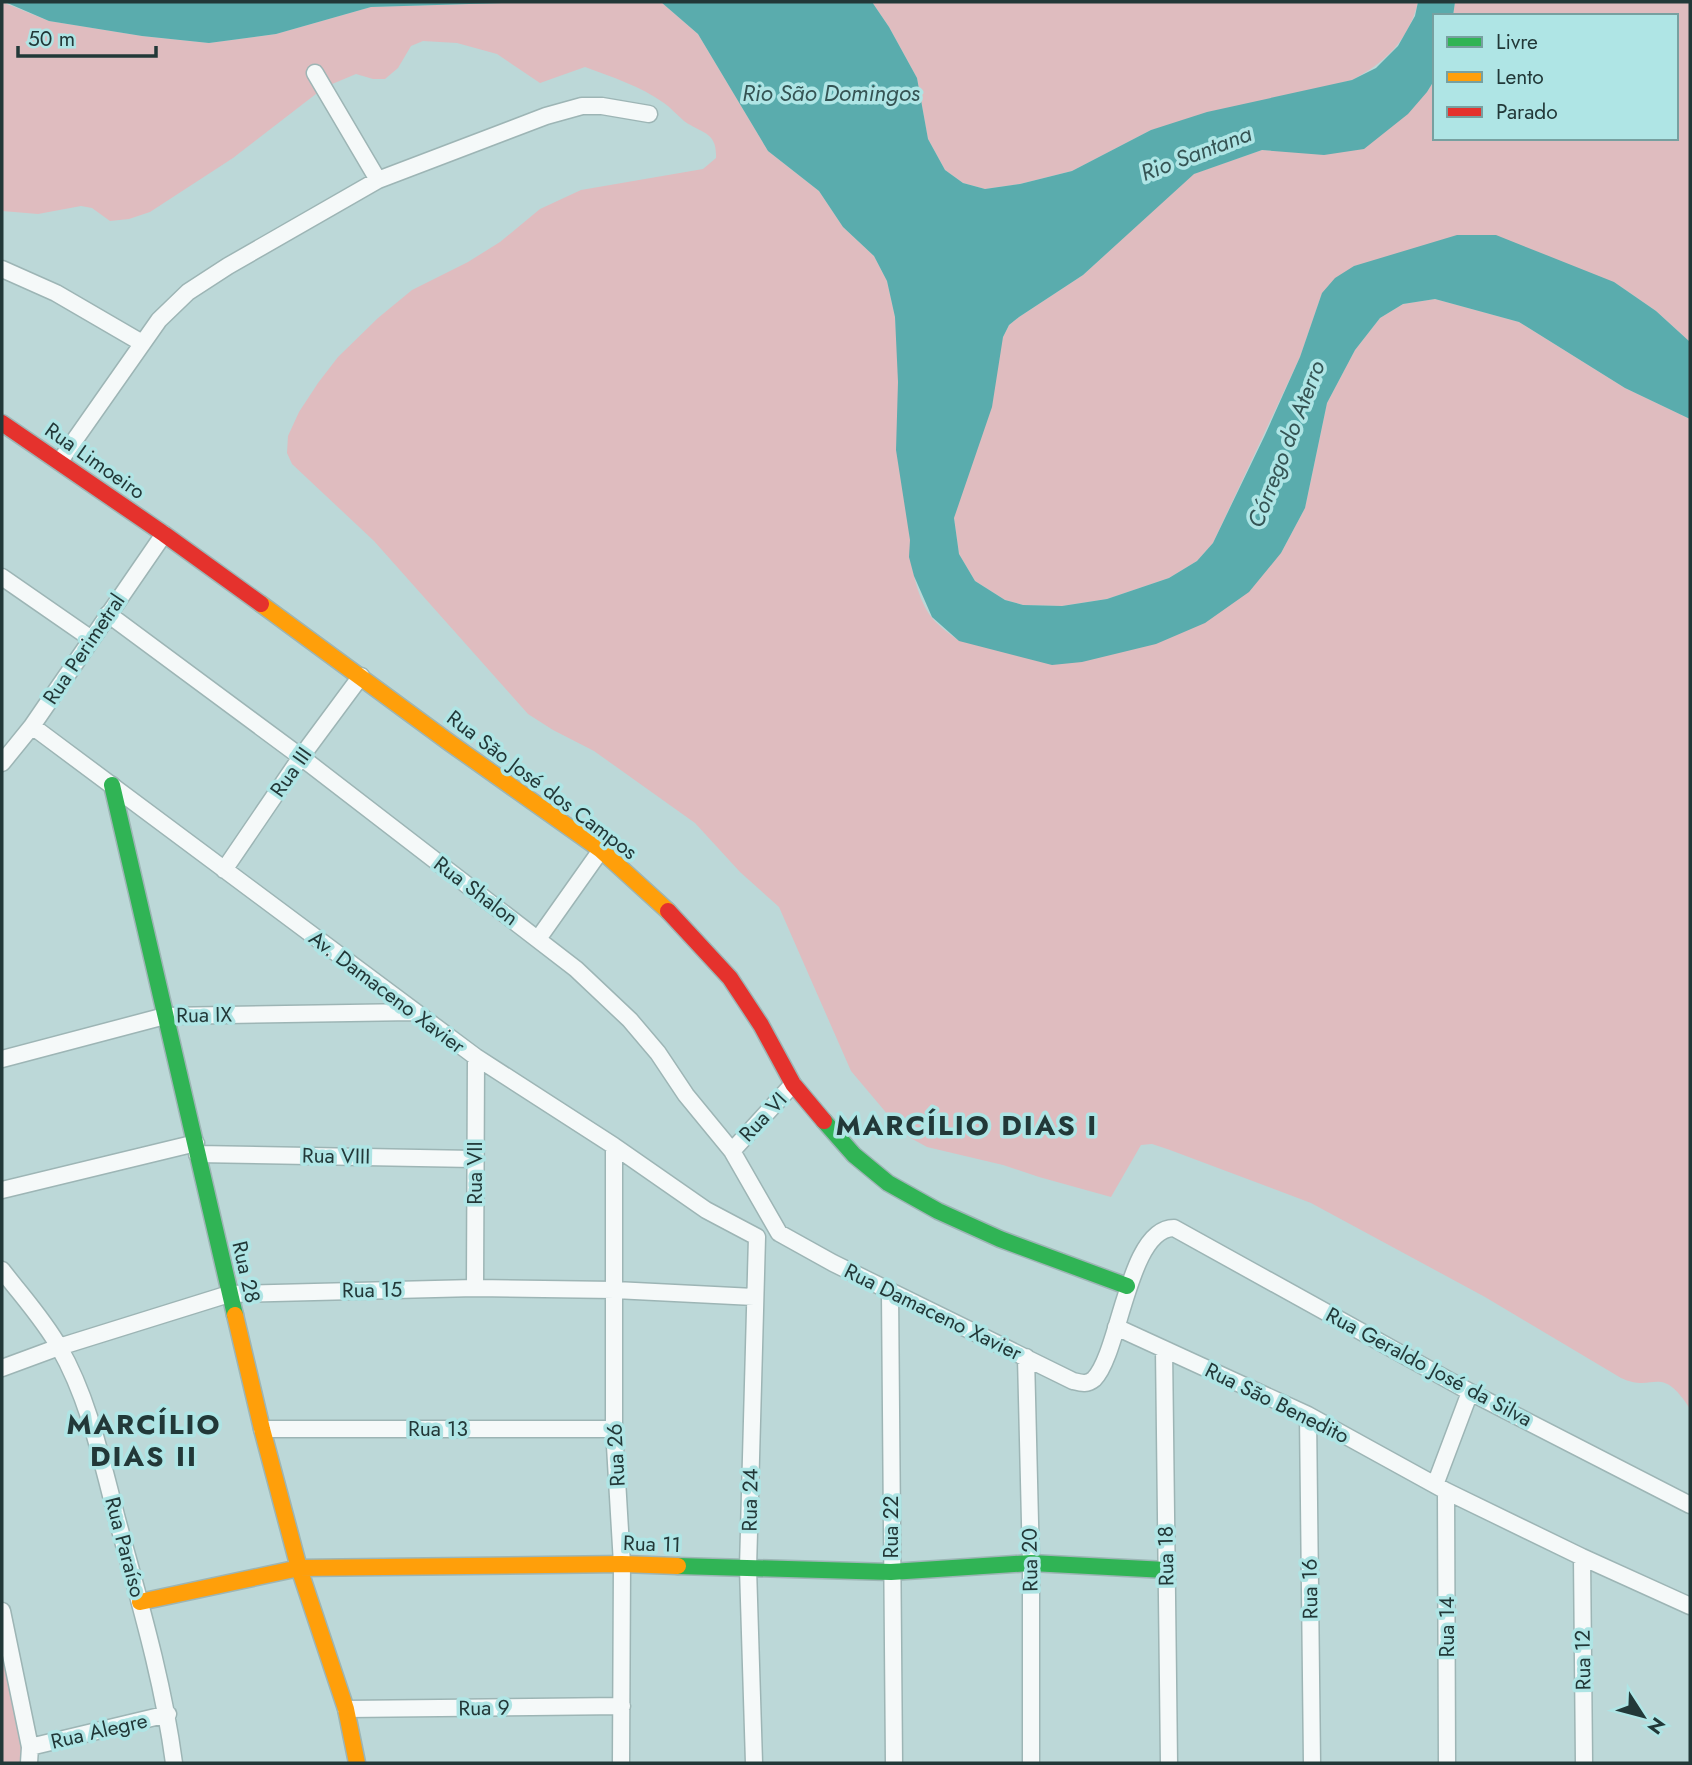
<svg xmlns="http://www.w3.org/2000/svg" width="1692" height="1765" viewBox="0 0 1692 1765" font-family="Jost,sans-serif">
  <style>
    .green { fill: #dfbcbf }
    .water { fill: #5aacad }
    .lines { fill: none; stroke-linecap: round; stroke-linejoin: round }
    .street-casing { stroke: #9db5b5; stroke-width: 19 }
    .fast-casing { stroke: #9db5b5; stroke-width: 19 }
    .slow-casing { stroke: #9db5b5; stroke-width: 19 }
    .jam-casing { stroke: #9db5b5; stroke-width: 19 }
    .street { stroke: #f5f9f9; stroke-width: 16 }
    .fast { stroke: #30b455; stroke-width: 16 }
    .slow { stroke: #ff9f0a; stroke-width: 16 }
    .jam { stroke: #e5322d; stroke-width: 16 }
    .labels { text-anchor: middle; stroke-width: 7; stroke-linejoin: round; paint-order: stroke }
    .street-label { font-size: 21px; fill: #223838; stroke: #afe5e5 }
    .water-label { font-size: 23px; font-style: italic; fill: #355454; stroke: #afe5e5 }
    .district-label { font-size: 28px; font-weight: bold; letter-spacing: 2px; fill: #223838; stroke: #afe5e5 }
  </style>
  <rect width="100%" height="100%" fill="#bcd8d8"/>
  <path class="green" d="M2,2L49,21L142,36L209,43L276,34L371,7L533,2H661L698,34L768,151L819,191L843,227L874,256L887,281L895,317L910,540C909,562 918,602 933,619C940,627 950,634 959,641L1281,553L1305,508L1327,403L1355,350L1380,318L1403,304L1435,299L1519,322L1625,388L1690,419V1409C1660,1362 1655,1394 1621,1378L1485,1297L1311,1203L1170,1150L1152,1144L1141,1145L1111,1197L1039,1177L1003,1165L927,1147L905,1135L851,1071L779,907L740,872L695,823L594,751L553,730L528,714L374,541L292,464L287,453L288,436L299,412L318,383L338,357L378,318L412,290L468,262L500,242L540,209L581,190L703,169L716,158C717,131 702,134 684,121C677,115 671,108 664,103C640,86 612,77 585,67L540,83L497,54L457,43L423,41L411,46L398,68L385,79H373L356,74L325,87L233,158L150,212L129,219L110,221L92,208L81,206L38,214L2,211Z
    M872,2H1418C1409,40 1385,63 1352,80L1151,130L1072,171L1020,184L985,189L963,183L945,170L928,139L917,78L889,27Z
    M1455,2H1690V342L1656,311L1614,282L1369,263L1354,266L1322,293L1300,357L1213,543L1197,561L1169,578L1107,599L1062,606L1023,605L1005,600L975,581L959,554L954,518L1003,337L1009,325L1019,317L1083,275L1193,174L1262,150L1283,151L1427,92L1435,79V138H1676V16H1453Z
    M2,1636L22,1734L21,1763H2Z"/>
  <path class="water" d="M5,2H533L371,7L276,34L209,43L142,36L49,21Z
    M661,2H872L889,27L917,78L928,139L945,170L963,183L985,189L1020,184L1072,171L1151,130L1207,112L1352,80L1376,68L1398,46L1415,16L1418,2H1455L1453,16H1435V79L1427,92L1408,114L1364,149L1324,155L1262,150L1194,174L1083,275L1019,317L1009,325L1003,337L992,407L954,518L959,554L975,581L1005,600L1023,605L1062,606L1107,599L1169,578L1197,561L1213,543L1265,435L1300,357L1322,293L1335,278L1354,266L1457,235H1496L1614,282L1656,311L1690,342V419L1625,388L1519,322L1435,299L1403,304L1380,318L1355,350L1327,403L1305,508L1281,553L1249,592L1205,623L1156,644L1082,662L1052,665L959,641L932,617L914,576L909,557L910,540L896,450L898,382L895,317L887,281L874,256L843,227L819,191L768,151L698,34Z"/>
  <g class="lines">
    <defs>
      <path id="street" d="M315,73L378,180
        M2,269L56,293L142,343
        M60,461L159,320L188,292L228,266L378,180L546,116L582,106H602L649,114
        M2,577L90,638
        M108,614L301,757L576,969L630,1020L658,1053L686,1095L732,1151L779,1233
        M32,726L476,1057L614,1146L706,1210L757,1237
        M2,763L32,726L164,534
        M224,870L301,757L361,676
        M538,939L601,850
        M2,1059L165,1016L413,1012
        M614,1146V1429L622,1564L621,1763
        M732,1151L793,1084
        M197,1154L474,1159
        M2,1190L196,1143
        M779,1233L833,1263L1073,1381C1081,1383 1087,1385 1094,1379C1120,1353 1128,1228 1174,1228L1470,1392L1690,1505
        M2,1270C21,1295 44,1320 59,1347C89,1399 102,1462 117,1519C139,1600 163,1680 174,1763
        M475,1288L476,1057
        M890,1292L894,1763
        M1116,1327L1308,1415L1446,1491L1582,1557L1690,1606
        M1164,1349L1169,1763
        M1026,1357L1031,1563V1763
        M2,1368L59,1347L229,1294L475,1288L615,1290L754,1297
        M1308,1415L1312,1763
        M262,1429H614
        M1435,1485L1470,1392
        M1446,1491L1447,1763
        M1582,1557L1584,1763
        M2,1611L30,1747L29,1763
        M346,1709L622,1706
        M30,1747L168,1714
        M754,1763L748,1568L757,1237"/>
      <path id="fast" d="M112,785L235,1315
        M824,1121L854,1155L888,1183L938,1211L1000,1239L1127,1286
        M678,1566L891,1572L1031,1563L1166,1570"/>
      <path id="slow" d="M261,604L450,743L601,850L668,911
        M235,1315L262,1429L299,1568L346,1709L357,1763
        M140,1602L299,1568L622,1564L678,1566"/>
      <path id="jam" d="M2,423L164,534L261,604
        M668,911L730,978L761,1025L793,1084L824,1121"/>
    </defs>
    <use href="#street" class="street-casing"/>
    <use href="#fast" class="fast-casing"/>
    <use href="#slow" class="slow-casing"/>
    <use href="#jam" class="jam-casing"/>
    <use href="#street" class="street"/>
    <use href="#fast" class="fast"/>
    <use href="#slow" class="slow"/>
    <use href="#jam" class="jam"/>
  </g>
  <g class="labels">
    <g class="street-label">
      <text transform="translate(95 461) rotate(35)" y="7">Rua Limoeiro</text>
      <text transform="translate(84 649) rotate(-56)" y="7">Rua Perimetral</text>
      <text transform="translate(291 772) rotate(-55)" y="7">Rua III</text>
      <text transform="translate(542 785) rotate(37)" y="7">Rua São José dos Campos</text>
      <text transform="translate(476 891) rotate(37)" y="7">Rua Shalon</text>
      <text transform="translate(387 992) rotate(37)" y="7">Av. Damaceno Xavier</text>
      <text transform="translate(204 1015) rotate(-1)" y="7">Rua IX</text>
      <text transform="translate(763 1117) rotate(-47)" y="7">Rua VI</text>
      <text transform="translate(336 1156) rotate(1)" y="7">Rua VIII</text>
      <text transform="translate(475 1173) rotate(-90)" y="7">Rua VII</text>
      <text transform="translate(246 1272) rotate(77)" y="7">Rua 28</text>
      <text transform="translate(372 1290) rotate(-1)" y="7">Rua 15</text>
      <text transform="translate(933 1312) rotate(26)" y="7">Rua Damaceno Xavier</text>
      <text transform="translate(1429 1367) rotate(28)" y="7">Rua Geraldo José da Silva</text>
      <text transform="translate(1277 1403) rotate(26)" y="7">Rua São Benedito</text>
      <text x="438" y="1436">Rua 13</text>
      <text transform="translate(616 1455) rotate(-93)" y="7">Rua 26</text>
      <text transform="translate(750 1500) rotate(-89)" y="7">Rua 24</text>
      <text transform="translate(891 1527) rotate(-90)" y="7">Rua 22</text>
      <text transform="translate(652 1544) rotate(2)" y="7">Rua 11</text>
      <text transform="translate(125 1547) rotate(75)" y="7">Rua Paraíso</text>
      <text transform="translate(1166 1556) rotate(-91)" y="7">Rua 18</text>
      <text transform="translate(1030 1560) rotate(-91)" y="7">Rua 20</text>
      <text transform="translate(1310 1589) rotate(-91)" y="7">Rua 16</text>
      <text transform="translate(1447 1627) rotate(-90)" y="7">Rua 14</text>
      <text transform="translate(1583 1660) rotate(-91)" y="7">Rua 12</text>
      <text transform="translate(484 1708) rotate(-1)" y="7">Rua 9</text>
      <text transform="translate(99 1731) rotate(-13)" y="7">Rua Alegre</text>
    </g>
    <g class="water-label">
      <text x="831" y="101">Rio São Domingos</text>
      <text transform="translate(1196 153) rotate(-21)" y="8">Rio Santana</text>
      <text transform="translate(1286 444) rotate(-69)" y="8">Córrego do Aterro</text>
    </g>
    <g class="district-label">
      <text x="967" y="1135">MARCÍLIO DIAS I</text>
      <text x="144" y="1434">MARCÍLIO<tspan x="144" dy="32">DIAS II</tspan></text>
    </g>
  </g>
  <rect width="1692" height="1765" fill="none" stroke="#223838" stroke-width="7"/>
  <rect x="1433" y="14" width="245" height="126" fill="#afe5e5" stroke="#77a0a0" stroke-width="2"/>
  <rect x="1447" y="37" width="35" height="10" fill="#30b455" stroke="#77a0a0" stroke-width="2"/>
  <text x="1496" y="49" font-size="21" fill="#223838">Livre</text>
  <rect x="1447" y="72" width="35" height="10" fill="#ff9f0a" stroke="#77a0a0" stroke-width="2"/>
  <text x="1496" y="84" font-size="21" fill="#223838">Lento</text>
  <rect x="1447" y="107" width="35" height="10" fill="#e5322d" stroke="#77a0a0" stroke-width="2"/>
  <text x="1496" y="119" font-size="21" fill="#223838">Parado</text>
  <g transform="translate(1643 1716) rotate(126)" stroke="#afe5e5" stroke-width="5" paint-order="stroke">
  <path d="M0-5L12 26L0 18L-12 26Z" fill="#223838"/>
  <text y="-10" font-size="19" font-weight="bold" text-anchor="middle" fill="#223838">N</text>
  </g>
  <path d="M18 46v10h138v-10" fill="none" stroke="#223838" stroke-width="3.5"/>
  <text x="28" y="46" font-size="21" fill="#223838" stroke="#afe5e5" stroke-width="5" paint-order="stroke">50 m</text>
</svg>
